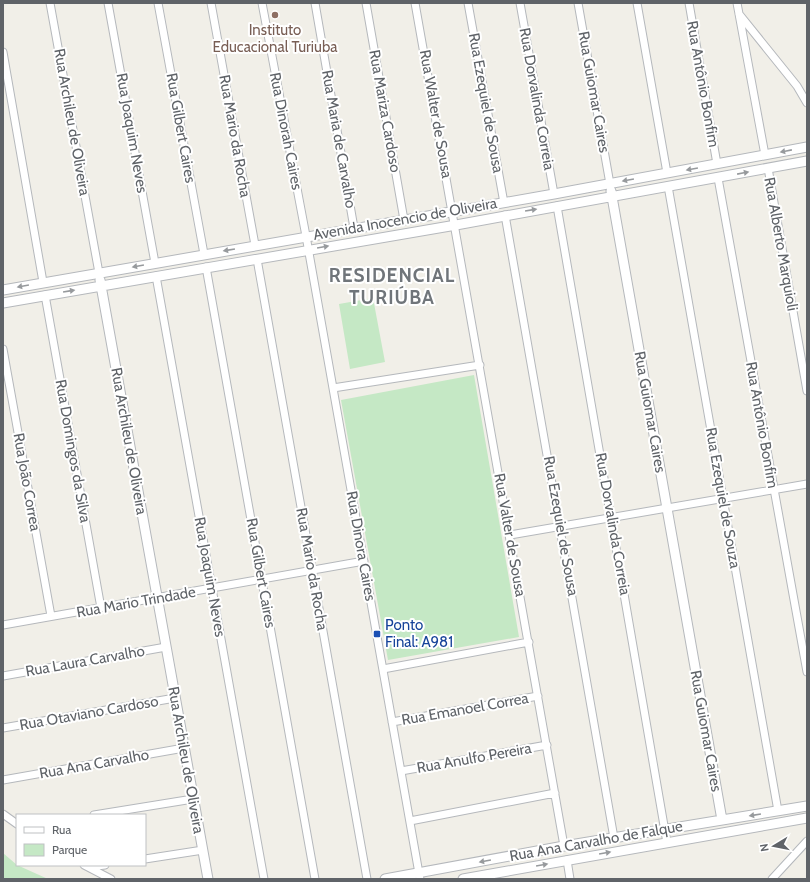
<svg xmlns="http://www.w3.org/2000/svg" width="810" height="882" viewBox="0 0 810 882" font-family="Cabin,sans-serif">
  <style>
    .green { fill: #c5e8c5 }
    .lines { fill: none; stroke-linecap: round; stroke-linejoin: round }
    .minor-casing { stroke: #b5b8bc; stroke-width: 9 }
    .tertiary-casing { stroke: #b5b8bc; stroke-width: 11 }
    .minor { stroke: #fff; stroke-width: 7 }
    .tertiary { stroke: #fff; stroke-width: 9 }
    .oneway { fill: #979a9d }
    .education-dot { fill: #8d6e63; stroke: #fff; stroke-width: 1.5 }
    .transit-dot { fill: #1a4fb4; stroke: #fff; stroke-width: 1.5 }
    .labels { text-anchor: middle; stroke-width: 4; stroke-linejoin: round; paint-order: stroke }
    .education-label { font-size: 15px; fill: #785e54; stroke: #fff }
    .street-label { font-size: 15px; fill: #5f6368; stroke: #fff }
    .transit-label { font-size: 15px; fill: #164399; stroke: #fff; text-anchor: start }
    .district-label { font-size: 19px; font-weight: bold; letter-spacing: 1px; fill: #70757a; stroke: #fff }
  </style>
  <rect width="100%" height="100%" fill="#f1efe8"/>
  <path class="green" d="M373,298L385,362L350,369L339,304Z
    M474,375L519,637L388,660L341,400Z
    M3,853L17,865L48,879H3Z"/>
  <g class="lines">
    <defs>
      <path id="minor" d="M50,3L99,273
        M108,3L155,263
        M158,3L204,254
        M211,3L255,245
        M262,3L306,236L420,879
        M315,3L354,228
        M366,3L404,220
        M415,3L564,846
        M468,3L504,203
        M520,3L554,194
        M578,3L610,184
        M637,3L667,173
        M689,3L717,164
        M737,3L765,155
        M739,14L797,86L807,103
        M3,52L43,282
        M768,168L807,391
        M718,178L807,672
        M668,186L778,811
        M557,206L667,843
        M505,215L614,838
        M257,259L367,879
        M206,267L315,879
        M156,276L264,879
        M45,295L101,608
        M3,349L51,616
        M333,388L480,365
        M510,535L807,484
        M3,625L364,561
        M383,669L529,642
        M3,676L166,647
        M392,722L538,696
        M3,728L175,698
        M401,771L547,745
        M3,780L184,748
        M3,814L17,824
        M94,815L193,799
        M410,821L555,793
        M145,859L203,850
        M567,860L570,879
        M84,865L111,879
        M89,867L105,865
        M772,879L807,841"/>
      <path id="tertiary" d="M611,191L722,820
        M100,280L208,879
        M3,290L554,194L807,147
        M3,303L456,225L807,161
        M385,879L564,846L807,806
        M463,879L807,818"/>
    </defs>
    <use href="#minor" class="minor-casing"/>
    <use href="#tertiary" class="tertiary-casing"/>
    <use href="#minor" class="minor"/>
    <use href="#tertiary" class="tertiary"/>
  </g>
  <defs><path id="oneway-solid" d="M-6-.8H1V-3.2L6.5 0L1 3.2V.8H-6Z"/></defs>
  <g class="oneway">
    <use href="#oneway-solid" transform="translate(786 151) rotate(169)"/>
    <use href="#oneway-solid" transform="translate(692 169) rotate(170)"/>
    <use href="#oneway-solid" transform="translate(743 173) rotate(-11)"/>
    <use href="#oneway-solid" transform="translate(628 180) rotate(170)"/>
    <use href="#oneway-solid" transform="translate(531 210) rotate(-9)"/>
    <use href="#oneway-solid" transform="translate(323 247) rotate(-10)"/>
    <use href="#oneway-solid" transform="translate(229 250) rotate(171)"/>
    <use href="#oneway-solid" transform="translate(138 266) rotate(170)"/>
    <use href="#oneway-solid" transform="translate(23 286) rotate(170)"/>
    <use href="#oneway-solid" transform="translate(69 291) rotate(-9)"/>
    <use href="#oneway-solid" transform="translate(755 815) rotate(171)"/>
    <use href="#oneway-solid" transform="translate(605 853) rotate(-10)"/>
    <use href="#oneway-solid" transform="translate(485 861) rotate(170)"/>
    <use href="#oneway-solid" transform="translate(542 865) rotate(-10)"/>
  </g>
  <circle class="education-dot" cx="275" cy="15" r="4"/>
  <rect class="transit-dot" x="373" y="630" width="8" height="8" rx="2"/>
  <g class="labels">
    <g class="education-label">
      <text x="275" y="35">Instituto<tspan x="275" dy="17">Educacional Turiuba</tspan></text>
    </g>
    <g class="street-label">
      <text transform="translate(703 84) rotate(80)" y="5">Rua Antônio Bonfim</text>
      <text transform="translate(594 92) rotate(80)" y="5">Rua Guiomar Caires</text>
      <text transform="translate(537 99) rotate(80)" y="5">Rua Dorvalinda Correia</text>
      <text transform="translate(486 103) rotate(80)" y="5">Rua Ezequiel de Sousa</text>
      <text transform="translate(385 111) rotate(80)" y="5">Rua Mariza Cardoso</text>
      <text transform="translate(436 114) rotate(80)" y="5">Rua Walter de Sousa</text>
      <text transform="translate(72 122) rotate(80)" y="5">Rua Archileu de Oliveira</text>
      <text transform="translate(181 128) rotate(80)" y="5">Rua Gilbert Caires</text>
      <text transform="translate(286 131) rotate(79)" y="5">Rua Dinorah Caires</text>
      <text transform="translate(132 133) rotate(80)" y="5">Rua Joaquim Neves</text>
      <text transform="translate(235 136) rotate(80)" y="5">Rua Mario da Rocha</text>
      <text transform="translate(339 139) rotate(80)" y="5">Rua Maria de Carvalho</text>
      <text transform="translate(405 219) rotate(-10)" y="5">Avenida Inocencio de Oliveira</text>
      <text transform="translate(781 244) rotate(80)" y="5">Rua Alberto Marquioli</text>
      <text transform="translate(650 412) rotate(80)" y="5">Rua Guiomar Caires</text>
      <text transform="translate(762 425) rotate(80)" y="5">Rua Antônio Bonfim</text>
      <text transform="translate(129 441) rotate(80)" y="5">Rua Archileu de Oliveira</text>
      <text transform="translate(73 451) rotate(80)" y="5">Rua Domingos da Silva</text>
      <text transform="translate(27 482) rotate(80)" y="5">Rua João Correa</text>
      <text transform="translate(723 498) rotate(80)" y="5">Rua Ezequiel de Souza</text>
      <text transform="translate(613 524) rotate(80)" y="5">Rua Dorvalinda Correia</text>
      <text transform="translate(561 526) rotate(80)" y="5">Rua Ezequiel de Sousa</text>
      <text transform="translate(510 535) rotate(80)" y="5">Rua Valter de Sousa</text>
      <text transform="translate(361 546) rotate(80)" y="5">Rua Dinora Caires</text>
      <text transform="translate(312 569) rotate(80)" y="5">Rua Mario da Rocha</text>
      <text transform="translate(261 573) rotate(80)" y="5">Rua Gilbert Caires</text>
      <text transform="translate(210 577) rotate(80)" y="5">Rua Joaquim Neves</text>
      <text transform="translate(136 602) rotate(-10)" y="5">Rua Mario Trindade</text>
      <text transform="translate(85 661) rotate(-10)" y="5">Rua Laura Carvalho</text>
      <text transform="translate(465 709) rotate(-10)" y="5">Rua Emanoel Correa</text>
      <text transform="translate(89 713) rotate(-10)" y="5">Rua Otaviano Cardoso</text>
      <text transform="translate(706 731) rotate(80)" y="5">Rua Guiomar Caires</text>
      <text transform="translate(474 758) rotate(-10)" y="5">Rua Anulfo Pereira</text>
      <text transform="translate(186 760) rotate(80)" y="5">Rua Archileu de Oliveira</text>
      <text transform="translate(94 764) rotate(-10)" y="5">Rua Ana Carvalho</text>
      <text transform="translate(596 841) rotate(-10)" y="5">Rua Ana Carvalho de Falque</text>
    </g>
    <g class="transit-label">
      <text x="385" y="630">Ponto<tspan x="385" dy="17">Final: A981</tspan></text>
    </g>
    <g class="district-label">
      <text x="392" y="282">RESIDENCIAL<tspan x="392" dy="22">TURIÚBA</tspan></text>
    </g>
  </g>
  <rect width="810" height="882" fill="none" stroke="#5f6368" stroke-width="8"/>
  <rect x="16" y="814" width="130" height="52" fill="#ffffff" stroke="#bfc1c3"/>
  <rect x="24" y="827" width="20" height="6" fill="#ffffff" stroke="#bfc1c3"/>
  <text x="52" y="834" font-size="12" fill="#5f6368">Rua</text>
  <rect x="24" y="844" width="20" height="12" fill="#c5e8c5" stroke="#bfc1c3"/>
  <text x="52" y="854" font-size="12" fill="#5f6368">Parque</text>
  <g transform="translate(774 846) rotate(260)" stroke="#ffffff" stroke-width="3" paint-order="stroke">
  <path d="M0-3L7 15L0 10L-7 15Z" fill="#5f6368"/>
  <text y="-6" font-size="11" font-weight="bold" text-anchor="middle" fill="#5f6368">N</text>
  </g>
</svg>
